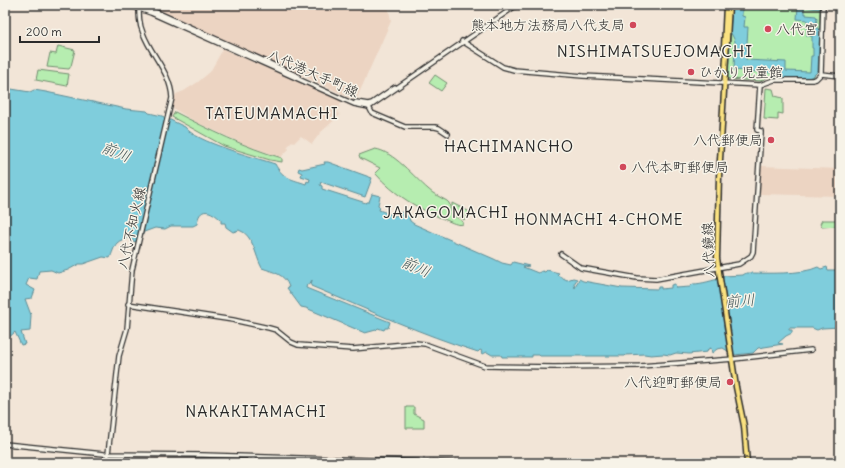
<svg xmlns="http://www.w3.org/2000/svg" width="845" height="468" viewBox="0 0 845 468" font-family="Delius,'Klee One',sans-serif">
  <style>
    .built { fill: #ecd4c2 }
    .green { fill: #b6edb0; stroke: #708c6e }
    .water { fill: #7fcddc; stroke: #5d8c95 }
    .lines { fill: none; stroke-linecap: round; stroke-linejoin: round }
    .tertiary-casing { stroke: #2b2b2b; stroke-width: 6 }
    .secondary-casing { stroke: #2b2b2b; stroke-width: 6 }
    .primary-casing { stroke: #2b2b2b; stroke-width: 7 }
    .tertiary { stroke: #f7f3e8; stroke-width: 3.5 }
    .secondary { stroke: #f7f3e8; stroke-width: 3.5 }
    .primary { stroke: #fae180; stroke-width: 4 }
    .poi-dot { fill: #d1495b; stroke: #f7f3e8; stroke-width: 1.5 }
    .labels { text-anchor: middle; stroke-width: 3; stroke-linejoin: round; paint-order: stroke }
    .poi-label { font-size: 14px; fill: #2b2b2b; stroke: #f7f3e8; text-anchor: end }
    .street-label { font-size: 14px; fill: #2b2b2b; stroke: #f7f3e8 }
    .water-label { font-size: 15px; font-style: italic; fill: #405457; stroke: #f7f3e8 }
    .neighbourhood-label { font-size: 15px; letter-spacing: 1px; fill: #2b2b2b; stroke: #f7f3e8 }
    .quarter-label { font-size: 16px; letter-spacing: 1px; fill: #2b2b2b; stroke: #f7f3e8 }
  </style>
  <rect width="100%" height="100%" fill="#f2e5d7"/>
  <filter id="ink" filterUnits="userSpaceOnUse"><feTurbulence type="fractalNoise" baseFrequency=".025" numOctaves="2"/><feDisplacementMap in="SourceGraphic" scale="8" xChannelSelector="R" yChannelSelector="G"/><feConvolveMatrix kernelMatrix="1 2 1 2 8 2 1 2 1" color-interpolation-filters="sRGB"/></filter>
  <g filter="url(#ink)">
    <path class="built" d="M148,5H388L391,21L356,100Z
      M223,49L342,101L337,112L340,115L320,133L312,144L301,136L294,143L293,141L287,147L289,149L281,157L248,146L196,122L171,107L176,94L184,91L198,82L210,72Z
      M760,166L840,169V196L759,194Z"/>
    <path class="green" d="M732,5H820L818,70L813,77L808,78L768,77L761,81L728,79Z
      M58,46L75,50L71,66L69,69L47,67L50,53L56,54Z
      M38,70L69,74L67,86L36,80Z
      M435,75L447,83L441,91L429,83Z
      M766,88L773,89L775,96L783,98V114L778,113V120L764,119Z
      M175,112C210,130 244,147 282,158V162L270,160L224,146L172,117Z
      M375,149C393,151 414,177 428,189C433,194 440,197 447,201L449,203L452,214L463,222V224C458,226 451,222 446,220C419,209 395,196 375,173L380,168L360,158L359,155Z
      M452,203L470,212L464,220C458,215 451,211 452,203Z
      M822,220H836L838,226L822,227L820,224Z
      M406,407H414V414L424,419V428H406Z"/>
    <path class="water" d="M732,5H742V16L745,17L744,27H748L746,60L786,62V71L810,72L811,56H813V48H812V36H807V20L797,19L798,5H820L819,9L804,7V13H806V15L816,16L817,19L816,27L820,30L818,70C812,83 793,78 781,77L779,76L780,69L773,68L772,73L734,70L735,41L730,31Z
      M5,88L30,92L34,90L46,92L126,109L147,111L149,113L162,116L185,127C195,142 257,158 275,164C283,179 292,179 306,184L307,181L309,182L310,179L301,176L302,173L298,171L299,168L302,169L325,164L324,162H328L372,178L365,197L321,182L320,185L322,186V189L366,203L367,202H369L372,194L380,196L378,205L380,207L379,210L395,216L404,211L408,213L410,221L414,224L494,259L502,263L511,265L513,262L529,266L523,267L538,273L542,271L545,272L547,270L559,273L557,275L567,280L573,278L577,279L574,284L575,288L579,279L583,281L622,288L658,289V287H661V289L671,288V285L675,284L676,288L690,287L693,284C702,284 713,280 723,278V276L743,275L746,273C765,273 802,275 818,267L821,269L827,267L828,270H835L838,268L840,270V327L822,328L817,330L812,328H789V330H792V333L786,336L778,343L783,344L758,348L753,353L734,355L723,348L717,349L712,353L711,348L708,349L707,352L689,354L676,353L670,355L663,354L651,355L644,354L626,355L625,356H540L539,355H532V357H502L501,355H492L487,352L483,354L481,353L482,351L480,350L478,352C421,334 366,309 311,286L312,280L309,285L307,284L306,288L390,322L388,328H385L384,330L378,328L376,330L365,333L306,308L301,307L287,288L289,287C285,274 273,272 262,268C255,256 254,235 239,230L233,232L226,227L225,223H221V220C211,210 199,206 197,224L193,226H171L165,229L155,228L144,232L140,240L136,242L133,241L129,237C125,239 120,240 117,243C114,246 112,254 110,258L103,257L83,264H79L68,270L58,273L51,270L39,271L37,279L29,278L26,285L35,290L32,298L25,299L31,315L30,331L21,332L25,344L21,345L15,332L5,341Z"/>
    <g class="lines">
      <defs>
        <path id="tertiary" d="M462,41L503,67L514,70L583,76L760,85L774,80H812L816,79L821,74L823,5
          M821,74L840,76
          M368,105L372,113L405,127H435L439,128L448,134
          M561,254L581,268L637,278L656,279L739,264L751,256L753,252L761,133V131L757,130L760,85
          M128,304L233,320L269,328L276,330L291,342L298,345L353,349L415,343L425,344L485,366L554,367L640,366L734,359L811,350
          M5,444L104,454L202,455L472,463
          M249,457V463
          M253,457V463"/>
        <path id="secondary" d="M128,5L151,13L354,104L369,107L517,5
          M138,5L150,9L298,76
          M356,102L368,104L372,103L395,87
          M107,463L119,356L127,329L132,270L172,98C171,73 151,55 143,33C139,24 139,15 139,5"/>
        <path id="primary" d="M729,5L719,177L717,258L736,387L744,426L747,463
          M724,47L726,5"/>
      </defs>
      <use href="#tertiary" class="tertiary-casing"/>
      <use href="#secondary" class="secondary-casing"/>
      <use href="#primary" class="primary-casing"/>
      <use href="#tertiary" class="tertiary"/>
      <use href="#secondary" class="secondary"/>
      <use href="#primary" class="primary"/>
    </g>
  </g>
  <g class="poi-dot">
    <circle cx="633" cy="25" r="4"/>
    <circle cx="768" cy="29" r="4"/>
    <circle cx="691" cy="72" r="4"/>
    <circle cx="771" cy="140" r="4"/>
    <circle cx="623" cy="167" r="4"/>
    <circle cx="730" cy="382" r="4"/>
  </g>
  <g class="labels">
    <g class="poi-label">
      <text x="625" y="30">熊本地方法務局八代支局</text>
      <text x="776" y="34" text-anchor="start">八代宮</text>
      <text x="699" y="77" text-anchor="start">ひかり児童館</text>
      <text x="763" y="145">八代郵便局</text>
      <text x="631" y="172" text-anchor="start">八代本町郵便局</text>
      <text x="722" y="387">八代迎町郵便局</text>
    </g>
    <g class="street-label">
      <text transform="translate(313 73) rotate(24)" y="5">八代港大手町線</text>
      <text transform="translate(131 228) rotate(-77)" y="5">八代不知火線</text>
      <text transform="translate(708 250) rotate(-92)" y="5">八代鏡線</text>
    </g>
    <g class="water-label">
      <text transform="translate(116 152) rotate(21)" y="5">前川</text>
      <text transform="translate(416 267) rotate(23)" y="5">前川</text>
      <text transform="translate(740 301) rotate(-5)" y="5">前川</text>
    </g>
    <g class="neighbourhood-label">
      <text x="599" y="225">HONMACHI 4-CHOME</text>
    </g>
    <g class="quarter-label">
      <text x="655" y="57">NISHIMATSUEJOMACHI</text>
      <text x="272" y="119">TATEUMAMACHI</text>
      <text x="509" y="152">HACHIMANCHO</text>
      <text x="446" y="218">JAKAGOMACHI</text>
      <text x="256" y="417">NAKAKITAMACHI</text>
    </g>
  </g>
  <rect width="845" height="468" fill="none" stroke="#f7f3e8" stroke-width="20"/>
  <rect x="10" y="10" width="825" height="448" fill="none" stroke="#2b2b2b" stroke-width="1.5" filter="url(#ink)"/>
  <path d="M20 36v6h79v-6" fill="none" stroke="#2b2b2b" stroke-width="2"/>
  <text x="26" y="36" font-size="12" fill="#2b2b2b" stroke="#f7f3e8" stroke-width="3" paint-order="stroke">200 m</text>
</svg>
